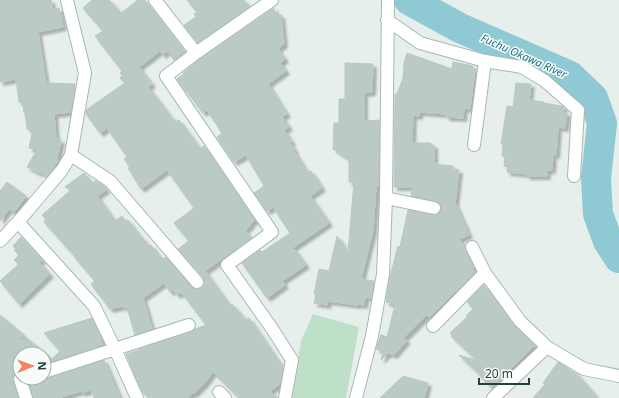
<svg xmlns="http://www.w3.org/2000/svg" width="619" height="398" viewBox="0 0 619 398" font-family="'Noto Sans',sans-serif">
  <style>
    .green { fill: #bfe0c8 }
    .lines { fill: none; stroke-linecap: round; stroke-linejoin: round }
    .river { stroke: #8ec9d4; stroke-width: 30 }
    .building { fill: #bbcac4; stroke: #b8c9c2; filter: url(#shadow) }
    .minor-casing { stroke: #a8b8b2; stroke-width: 14 }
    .minor { stroke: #fff; stroke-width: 12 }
    .labels { text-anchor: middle; stroke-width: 3; stroke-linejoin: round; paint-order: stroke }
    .water-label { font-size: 11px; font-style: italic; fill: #1c6f80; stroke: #f7fbf9 }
  </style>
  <defs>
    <filter id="shadow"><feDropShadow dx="3.5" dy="3.5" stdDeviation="1" flood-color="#0004"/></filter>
  </defs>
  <rect width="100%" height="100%" fill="#e6efeb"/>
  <path class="green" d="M313,314L359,327L346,398H292L301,341Z"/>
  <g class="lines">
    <path class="river" d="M409,0L460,28L570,76L593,98L602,123L596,178L598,214L608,241L619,258"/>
  </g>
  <path class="building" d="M0,0H51L53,10L59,8L63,27L38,32L46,83L75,84L71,112L54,114L56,139L61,140L57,159L58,160L54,167L47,176L40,172L39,173L27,167L37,150L29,148L33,129H27L25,113H24L23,105L22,106L21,102H19L16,79L0,82Z
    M92,0H109L121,13L138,0H145L185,52L174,60L167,51L163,55L160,51L139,67L152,84L148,87L175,122L179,120L200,149L204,146L255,220L250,224L251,225L245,230L251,238L205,271L230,306L232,304L246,320L249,318L283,368L280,384L270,391L277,398H239L213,372L205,383L194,394L193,393L187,398H149L141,390L126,354L139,350V349L191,332L195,329L206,325L182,293L181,294L180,293L177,295L173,290L170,292L164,283L143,298L152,329L135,335L127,307L124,308L123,306L110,309L91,284L95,281L76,259L71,251H70L44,222L46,220L42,215L71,190L65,187L84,173L92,183L96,181L103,185L106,190L97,196L115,221L122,216L126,222L128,220L141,238L142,237L149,247L151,245L160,257V256L163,259L166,257L192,287L195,289H199L202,288L204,285V281L203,277L178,249L189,241L174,223L194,208L167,170L141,189L128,168L130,167L124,159L127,157L107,128L100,133L86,114V110L125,83L120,78L122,76L120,73L122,71L95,36L103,31L83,8Z
    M187,0H244L249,7L198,43L184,25L196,17L194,14L197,12Z
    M274,8V12H278V15H281L284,44L278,49L285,59L280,63L286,71L268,84L287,114L282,117L289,127L284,130L292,142L290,143L295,150L294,151L308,173L311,171L322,188L310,196L329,223L291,249L295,250L306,265L282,281L285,285L267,298L242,263L260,250L262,252L290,233L273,207L267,211L254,193L264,186L246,155L234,162L217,137L222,133L207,110L203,113L177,79L184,74L183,73L200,59Z
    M407,53L452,69L453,62L473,66V70H475L470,109L464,108L463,118L446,117V114L419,112V116L413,115L412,143H431V145H434V164L453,166V169L459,170L455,203L469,235L459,239L465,248L474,268L472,269L475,272L456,292L455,291L430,317L427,315L403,339L407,340L394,355L388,353L381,360L383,351L376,349L381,335L387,337L395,305L386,302L390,277L398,246L400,247L408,210L433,215H436L439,213L441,209V206L439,203L436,201L411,196L413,187H394L395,94H397L403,78L404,63Z
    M345,63L373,64L372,92L364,93V121L379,120V186H376L373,231L361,279L374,281L371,298L365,297L364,305L357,304V305L328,301L327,305L314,303L316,295L314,294L319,269L329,271L337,236L348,252L354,182H349V159L333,149L334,123H339V99H345Z
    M516,83L531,84L529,100L544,102V103L562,106L564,107L563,112L567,113L565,128L558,127L556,155L553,154L552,170H547V176H527V174L507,172L508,167L504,166L505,157L502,156L503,145L501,144L507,106L513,107Z
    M7,182L26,196L14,212L9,209L0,221V191Z
    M21,237L42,260L39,262L50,274L19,304L0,281L19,264L14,260L19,255L14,250L16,249L13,246Z
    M484,285L506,315H505L515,326L534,345L492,388L480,376V375L459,355L478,361L451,336L452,335L450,333L467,317L466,316L473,309L467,302Z
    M0,315L24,335L13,342L27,338L52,359L60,351L44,333L92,318L98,331L102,345L100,346L96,342L98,347L44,364V354H20V371L15,373L13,378V381L18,398H0Z
    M104,360L120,398H94L91,390L82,393L81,391L58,398H33L29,383L31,378L46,379Z
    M558,362L578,375L598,398H533L545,384L543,383Z
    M403,376L428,383L424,398H380Z"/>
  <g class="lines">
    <defs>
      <path id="minor" d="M155,0L196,53
        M272,0L196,53L166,76L272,232L227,265L271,327L292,360L285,398
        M387,20L420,43L485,61L522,67L545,81L578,110L574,176
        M474,145L485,61
        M71,155L110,181L197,282
        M386,198L434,208
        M18,222L94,306L115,349L137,398
        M0,241L18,222L62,170L71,155L85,73L67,0
        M472,247L485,273L520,321L547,347L584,369L619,376
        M433,326L485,273
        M44,372L189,325
        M24,378L20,379L26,398
        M219,392L225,398
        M356,398L372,336L383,274L386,198L388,0
        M493,398L547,347"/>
    </defs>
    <use href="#minor" class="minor-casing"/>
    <use href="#minor" class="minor"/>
  </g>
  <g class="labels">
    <g class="water-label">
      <text transform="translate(524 56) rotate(24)" y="4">Fuchu Okawa River</text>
    </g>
  </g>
  <g transform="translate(32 366) rotate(89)"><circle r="19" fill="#f7fbf9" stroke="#a3b1ad"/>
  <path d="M0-3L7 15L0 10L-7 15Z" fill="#f4845f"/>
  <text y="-6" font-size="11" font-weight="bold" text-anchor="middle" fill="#24423a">N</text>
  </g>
  <path d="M479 378v6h50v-6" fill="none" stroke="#24423a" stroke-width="2"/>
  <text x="485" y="378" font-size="12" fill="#24423a" stroke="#f7fbf9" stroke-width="3" paint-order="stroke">20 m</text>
</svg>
